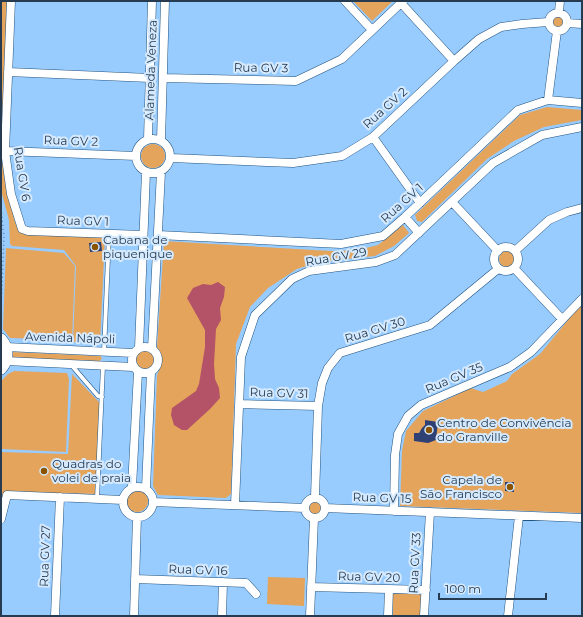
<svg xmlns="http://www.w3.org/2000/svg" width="583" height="617" viewBox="0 0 583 617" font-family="Montserrat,sans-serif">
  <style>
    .green { fill: #e4a45b }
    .water { fill: #b45268 }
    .building { fill: #2f4174 }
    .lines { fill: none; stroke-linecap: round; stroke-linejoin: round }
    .lane-casing { stroke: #225480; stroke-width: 5 }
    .street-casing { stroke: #225480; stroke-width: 9 }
    .secondary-casing { stroke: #225480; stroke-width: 12 }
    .path { stroke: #5b7ea1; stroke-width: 1.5; stroke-dasharray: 1 3; stroke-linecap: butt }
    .lane { stroke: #fff; stroke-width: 4 }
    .street { stroke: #fff; stroke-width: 8 }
    .secondary { stroke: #fff; stroke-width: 11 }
    .poi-dot { fill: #895300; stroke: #d5eaff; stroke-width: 1.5 }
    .labels { text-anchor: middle; stroke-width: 4; stroke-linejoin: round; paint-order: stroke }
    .street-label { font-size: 12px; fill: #263b50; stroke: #d5eaff }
    .poi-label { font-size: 12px; fill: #263b50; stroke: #d5eaff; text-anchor: start }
  </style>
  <rect width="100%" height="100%" fill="#98ccff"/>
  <path class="green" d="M1,1H8V195L15,222L18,228L105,237L100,343L73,342L76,266L64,250L12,246L10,244L9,220L1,190Z
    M353,1H393L372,21Z
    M551 22a7 7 0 1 1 14 0a7 7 0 1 1-14 0Z
    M547,107L582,110V120L544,127L514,141L487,159L422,222L417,221L415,215L520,115Z
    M141 156a12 12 0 1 1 24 0a12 12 0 1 1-24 0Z
    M403,225L409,233L394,246L375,256L319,262L297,269L268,288L250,307L236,344L231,494L226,498L158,495L153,486L157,375C163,363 163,359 157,347L164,241L331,251L358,250L378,245Z
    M6,248L64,253L75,266L72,340L10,338L3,329Z
    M499 259a8 8 0 1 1 16 0a8 8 0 1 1-16 0Z
    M582,303V513L400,506L402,451L406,431L423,411L471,388L483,392L507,381L512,374L540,354Z
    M135 360a10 10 0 1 1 20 0a10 10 0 1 1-20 0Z
    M12,352L100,356L102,358L100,361L12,358Z
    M14,371L67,373L69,379L66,452L1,449L2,380L8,374Z
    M72,374L100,403L96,494L6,492L1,509V452L68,454Z
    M126 501a11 11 0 1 1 22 0a11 11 0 1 1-22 0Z
    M308 507a7 7 0 1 1 14 0a7 7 0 1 1-14 0Z
    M268,577L305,578L304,606L267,604Z
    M396,593L420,594L423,597L422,616H393V594Z"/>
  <path class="water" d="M218,282L225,287L224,297L220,308L221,320L216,329L214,364L215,379L219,388L220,398L210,409L187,430H182L174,425L171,415L172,408L196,391L199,384L205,347V330L187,298L193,288L203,284L211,285Z"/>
  <path class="building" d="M101,242L102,251L90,252L89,243Z
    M425,420L438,422L436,440L428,443L414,441V433H419L422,428L425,425Z
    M505,482H514V492L505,491Z"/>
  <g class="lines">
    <defs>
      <path id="lane" d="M104,352L109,234
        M72,364L73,367L98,396L102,397
        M97,499L103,366"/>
      <path id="street" d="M11,1L5,151L11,194L22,229L28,231L143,235
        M345,1L372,30
        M401,3L454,61
        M559,12L560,1
        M549 22a9 9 0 1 1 18 0a9 9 0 1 1-18 0Z
        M567,23L582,24
        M8,72L150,78
        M163,78L296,81L342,59L403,1
        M548,100L557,31
        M373,137L420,203
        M136 156a17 17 0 1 1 34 0a17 17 0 1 1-34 0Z
        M148,139L152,1
        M161,140L165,1
        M5,151L136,156
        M171,158L293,163L342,156L373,137L454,61L479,39L501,27L522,24L548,22
        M452,202L498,251
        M405,217L419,233
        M158,235L341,244L383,236L405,217L518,110L548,100L582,103
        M494 259a12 12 0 1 1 24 0a12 12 0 1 1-24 0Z
        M515,251L549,220L567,212L582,208
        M514,268L562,319
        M132 360a13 13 0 1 1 26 0a13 13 0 1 1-26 0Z
        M6,347L133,353
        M139,348L146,172
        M152,349L161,172
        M6,361L133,367
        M239,404L318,406
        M123 502a15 15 0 1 1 30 0a15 15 0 1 1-30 0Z
        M132,487L138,372
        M146,488L151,372
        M315,497L318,406L322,383L328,368L340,353L430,325L498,269
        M305 508a10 10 0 1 1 20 0a10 10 0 1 1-20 0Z
        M153,502L305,508
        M235,505L241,357L255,315L292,279L309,271L376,262L395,255L493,163L542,135L582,127
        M325,508L582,518
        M394,511L395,455L398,434L408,416L421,405L510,367L531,352L582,299
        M1,519L7,495L123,500
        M135,579L246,583L256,594
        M311,587L426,590
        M55,616L60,497
        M134,616L137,517
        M222,616L223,582
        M310,616L314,518
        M388,616L389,590
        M424,616L430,512
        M508,616L519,516"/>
      <path id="secondary" d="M1,339C9,348 9,360 1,369"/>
    </defs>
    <use href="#lane" class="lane-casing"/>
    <use href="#street" class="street-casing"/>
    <use href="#secondary" class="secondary-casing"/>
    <path class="path" d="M1,209L4,237L1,310"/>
    <use href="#lane" class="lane"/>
    <use href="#street" class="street"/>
    <use href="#secondary" class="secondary"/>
  </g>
  <g class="poi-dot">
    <circle cx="95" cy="247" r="4"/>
    <circle cx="429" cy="430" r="4"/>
    <circle cx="44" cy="471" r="4"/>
    <circle cx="510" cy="487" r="4"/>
  </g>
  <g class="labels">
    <g class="street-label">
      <text transform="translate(261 68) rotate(1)" y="4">Rua GV 3</text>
      <text transform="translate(151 70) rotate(-88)" y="4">Alameda Veneza</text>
      <text transform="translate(385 108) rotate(-42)" y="4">Rua GV 2</text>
      <text transform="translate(71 141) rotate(2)" y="4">Rua GV 2</text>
      <text transform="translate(22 174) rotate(81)" y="4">Rua GV 6</text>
      <text transform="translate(402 203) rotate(-42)" y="4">Rua GV 1</text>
      <text transform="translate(83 221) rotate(2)" y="4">Rua GV 1</text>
      <text transform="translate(336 257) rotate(-10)" y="4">Rua GV 29</text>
      <text transform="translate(375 330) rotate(-17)" y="4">Rua GV 30</text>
      <text transform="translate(70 338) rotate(2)" y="4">Avenida Nápoli</text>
      <text transform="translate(454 378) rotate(-23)" y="4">Rua GV 35</text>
      <text transform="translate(279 393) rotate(2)" y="4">Rua GV 31</text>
      <text transform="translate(382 498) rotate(2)" y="4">Rua GV 15</text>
      <text transform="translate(45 556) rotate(-88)" y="4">Rua GV 27</text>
      <text transform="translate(415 563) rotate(-87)" y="4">Rua GV 33</text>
      <text transform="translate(198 570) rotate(2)" y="4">Rua GV 16</text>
      <text transform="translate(369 577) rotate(2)" y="4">Rua GV 20</text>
    </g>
    <g class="poi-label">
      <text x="103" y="244">Cabana de<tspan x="103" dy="14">piquenique</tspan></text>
      <text x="437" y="427">Centro de Convivência<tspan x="437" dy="14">do Granville</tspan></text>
      <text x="52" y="468">Quadras do<tspan x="52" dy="14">volei de praia</tspan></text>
      <text x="502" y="484" text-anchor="end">Capela de<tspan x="502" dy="14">São Francisco</tspan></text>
    </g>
  </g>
  <rect width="583" height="617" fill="none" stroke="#263b50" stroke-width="4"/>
  <path d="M439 593v6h107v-6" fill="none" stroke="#263b50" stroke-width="2"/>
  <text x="445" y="593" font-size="12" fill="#263b50" stroke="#d5eaff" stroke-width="3" paint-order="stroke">100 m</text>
</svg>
